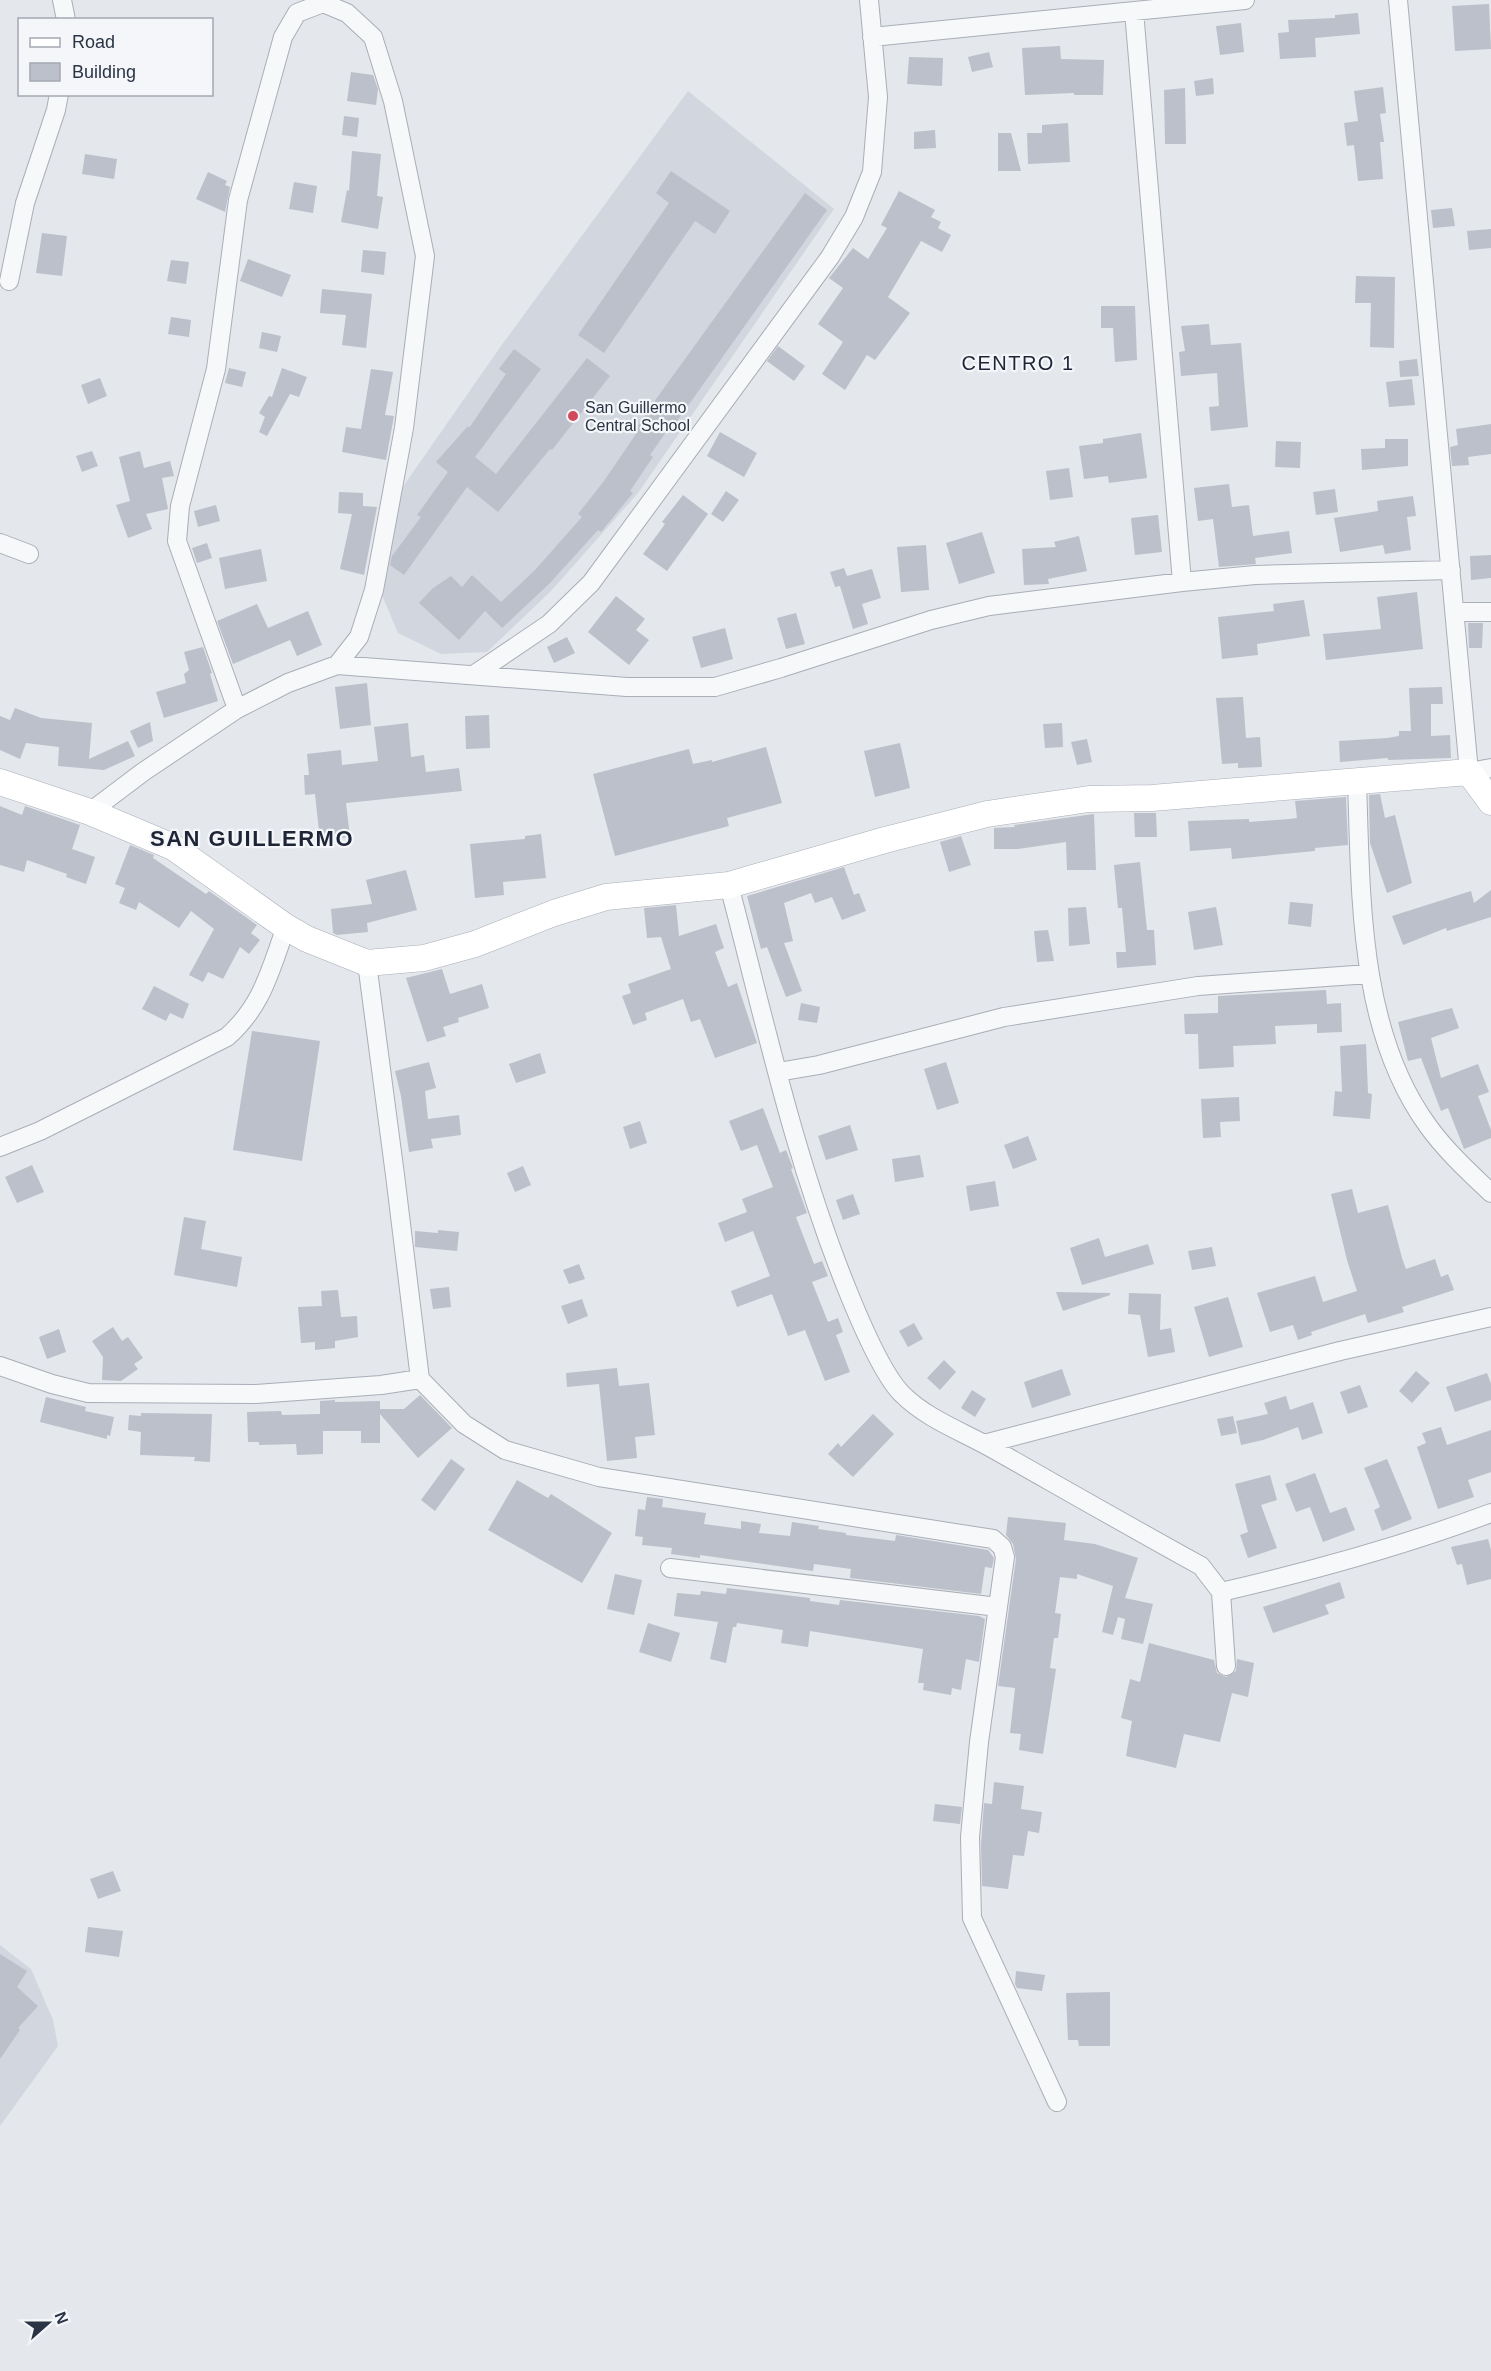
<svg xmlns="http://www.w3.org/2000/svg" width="1491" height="2371" viewBox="0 0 1491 2371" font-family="Helvetica,sans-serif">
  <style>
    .built { fill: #d2d6de }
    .building { fill: #bbc0ca }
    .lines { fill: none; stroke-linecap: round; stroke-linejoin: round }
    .street-casing { stroke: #a9aeb7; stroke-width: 20 }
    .secondary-casing { stroke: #a9aeb7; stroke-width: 27 }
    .street { stroke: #f7f8fa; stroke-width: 18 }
    .secondary { stroke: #fff; stroke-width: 26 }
    .poi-dot { fill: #d1495b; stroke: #f4f6f9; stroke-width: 2 }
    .labels { text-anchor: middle; stroke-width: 4.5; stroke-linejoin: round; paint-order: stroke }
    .poi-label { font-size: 16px; fill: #2b3445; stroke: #f4f6f9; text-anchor: start }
    .quarter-label { font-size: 20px; letter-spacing: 1.5px; fill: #1d2536; stroke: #f4f6f9 }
    .district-label { font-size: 22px; font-weight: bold; letter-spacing: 1.5px; fill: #1d2536; stroke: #f4f6f9 }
  </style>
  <rect width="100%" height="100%" fill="#e4e7ec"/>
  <path class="built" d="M688,91L834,209L638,493L551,591L487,652L441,654L398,633L378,586L385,530L402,488L501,346Z
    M0,1945L31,1969L53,2020L58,2046L0,2126Z"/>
  <path class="building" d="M1489,4L1491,49L1455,51L1452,6Z
    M1358,13L1360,34L1315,38L1316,57L1280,59L1278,33L1289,32L1288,20L1335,18V15Z
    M1241,23L1244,52L1220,55L1216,26Z
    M1060,46L1061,59L1104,60L1103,95H1074V93L1025,95L1022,48Z
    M989,52L993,67L972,72L968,57Z
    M909,57L943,58L942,86L907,84Z
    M351,72L373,75L378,89L376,105L347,101Z
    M1213,78L1214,94L1196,96L1194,81Z
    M1383,87L1386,113L1380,114L1384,142H1380L1383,179L1358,181L1354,145L1347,146L1344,123L1358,121L1354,91Z
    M1185,88L1186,144H1165L1164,90Z
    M344,116L359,118L357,137L342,135Z
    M1068,123L1070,162L1028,164L1027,133H1042V125Z
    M935,130L936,148L914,149V132Z
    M998,133H1011L1021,171H998Z
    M352,151L381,154L377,196L383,197L378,229L341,222L347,190L349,191Z
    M85,154L117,159L114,179L82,174Z
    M671,171L730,211L715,234L695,221L604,353L578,335L669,203L656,193Z
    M208,172L227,181L225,185L230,187L225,212L196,199Z
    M294,182L317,186L313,213L289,209Z
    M899,191L935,210L931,217L941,222L938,228L951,235L942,252L921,241L888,297L910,313L875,360L867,355L845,390L822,374L843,342L818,324L843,288L829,278L853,248L868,259L887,228L881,225Z
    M805,193L827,210L675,424L673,422L650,455L653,457L630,491L633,493L601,532L598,530L550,583L502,628L485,611L459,640L419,603L433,588L451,576L462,587L472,575L501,602L535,570L582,517L578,514L604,481L638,431L636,429L651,406Z
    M1452,208L1455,226L1433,228L1431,210Z
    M1491,229V248L1469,250L1467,231Z
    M42,233L67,236L62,276L36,273Z
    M363,250L386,252L384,275L361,272Z
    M248,259L291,275L282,297L240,281Z
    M171,260L189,262L186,284L167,281Z
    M1356,276L1395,277L1394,348L1370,347L1371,303H1355Z
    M322,289L372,294L366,348L342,345L346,315L320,313Z
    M1101,306H1135L1137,360L1115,362L1113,328H1101Z
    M171,317L191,320L189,337L168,334Z
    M1209,324L1211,345L1241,343L1248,427L1211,431L1209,407L1219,406L1217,373L1181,376L1179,352L1185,351L1181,326Z
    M262,332L281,336L277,352L259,348Z
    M778,346L805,366L794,381L767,361Z
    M514,349L541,369L475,457L496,474L587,358L610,376L552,450L550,449L498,512L467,487L404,575L390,565L392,556L421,517L417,515L448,472L436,462L468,426L469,428L506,374L499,369Z
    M1417,359L1419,376L1400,377L1399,361Z
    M229,368L246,372L242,387L225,383Z
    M282,368L307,377L299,397L290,394L267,436L259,432L265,417L259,413L269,396L272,397Z
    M371,369L393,372L385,415L394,416L386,460L342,452L346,427L361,429Z
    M100,378L107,396L88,404L81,385Z
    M1412,379L1415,405L1389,407L1386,382Z
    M1491,424V454L1468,457L1469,465L1452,466L1450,447L1458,445L1456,429Z
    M720,432L757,453L744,477L707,456Z
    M1141,433L1147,478L1109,483L1108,476L1084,479L1079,446L1103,443V439Z
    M1385,439H1408V466L1362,470L1361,449L1385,448Z
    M1276,441L1301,442L1300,468L1275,467Z
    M92,451L98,466L82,472L76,456Z
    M140,451L144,468L170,461L174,476L162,478L168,509L146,514L152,529L128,538L116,505L130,501L119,457Z
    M1069,468L1073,497L1050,500L1046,471Z
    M1229,484L1232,507L1249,505L1253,536L1289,531L1292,553L1255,558L1256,564L1219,567L1213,519L1198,521L1194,488Z
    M1335,489L1338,512L1316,515L1313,492Z
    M726,491L739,500L723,522L711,514Z
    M339,492L363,493V506L377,507L364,575L340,569L352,514L338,513Z
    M683,495L708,514L667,571L643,554L665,524L662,522Z
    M1413,496L1416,516L1407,517L1411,550L1385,554L1383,545L1340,552L1334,518L1378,511L1377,501Z
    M216,505L220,521L198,527L194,511Z
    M1158,515L1162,552L1135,555L1131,518Z
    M982,532L995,573L959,584L946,543Z
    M1079,536L1087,571L1048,579L1049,584L1024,585L1022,549L1056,547L1054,542Z
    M207,543L212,558L197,563L192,548Z
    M926,545L929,590L901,592L897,547Z
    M261,549L267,581L225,589L219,558Z
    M1491,555V578L1471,580L1470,556Z
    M844,568L847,576L872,569L881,598L862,604L868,624L853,629L840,586L835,587L830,572Z
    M1417,592L1423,649L1326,660L1323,634L1381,629L1377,597Z
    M616,596L645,619L636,630L649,640L629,665L588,632Z
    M1304,600L1310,636L1257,644L1258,655L1222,659L1218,617L1274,611L1273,604Z
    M257,604L268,628L308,611L322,645L297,656L290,640L233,664L217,621Z
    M796,613L805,644L786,649L777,618Z
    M1468,623H1483L1482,648H1469Z
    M725,628L733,659L701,668L692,637Z
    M567,637L575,653L554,663L547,647Z
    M203,647L212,673L210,674L218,701L164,718L156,692L186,683L184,674L189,670L184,652Z
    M367,683L371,725L340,729L335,687Z
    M1442,687L1443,704H1431V736L1450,735L1451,758L1388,760V758L1340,762L1339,741L1387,738L1399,736V731H1411L1409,688Z
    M1243,697L1246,738L1260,737L1262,767L1238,768V763L1222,764L1216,698Z
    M15,708L41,718L92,723L89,759L128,741L135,756L104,770L58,766L59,747L26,743L20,759L0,750V716L10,720Z
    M489,715L490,748L466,749L465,716Z
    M150,722L153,741L138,748L130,731Z
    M408,723L411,757L424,755L426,772L459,768L462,791L346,803L350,837L320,840L315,794L305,795L304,775H309L307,754L341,750L342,765L378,761L374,727Z
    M1062,723L1063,747L1045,748L1043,724Z
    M1087,739L1092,762L1077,765L1071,742Z
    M900,743L910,788L875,797L864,751Z
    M766,747L782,803L727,818L729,826L615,856L593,774L689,749L693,764L712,760V762Z
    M1380,794L1385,818L1395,815L1412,883L1387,893L1370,843L1369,795Z
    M1346,797L1348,845L1315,848V851L1232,859L1231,848L1190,851L1188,821L1249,819V822L1289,819L1297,818L1295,801Z
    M0,806L22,815L25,806L80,825L72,849L95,857L86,884L66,877L67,874L27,860L24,872L0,865Z
    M1134,813H1156L1157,837H1135Z
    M1094,814L1096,870H1067L1066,842L1018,849H994V828L1015,827L1014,825Z
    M541,834L546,878L503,882L504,895L475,898L470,844L525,839V836Z
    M961,836L971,865L949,872L940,842Z
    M130,845L154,855L153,858L206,894L209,891L257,925L251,933L260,940L249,954L240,947L223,979L208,972L203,982L189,975L214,929L191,911L179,928L139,902L136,910L119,903L125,888L115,884Z
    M1140,862L1147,930H1154L1156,965L1117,968L1116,952H1126L1122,908H1118L1114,865Z
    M844,867L854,895L859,893L866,911L842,920L832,897L815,903L811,893L784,903L793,941L784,943L802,991L786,997L767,947L761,949L747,896Z
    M406,870L417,910L367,923L368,932L337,935L333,933L331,909L372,904L366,880Z
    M1491,890V917L1447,931L1446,928L1403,945L1392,916L1471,891L1474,903Z
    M1290,902L1313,904L1311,927L1288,924Z
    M676,905L679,936L716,924L724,948L715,952L728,987L737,983L757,1043L715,1058L700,1019L691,1022L683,999L645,1013L647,1020L633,1025L622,996L631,993L628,984L671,969L661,937L647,938L644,908Z
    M1086,907L1090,944L1069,946L1068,908Z
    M1216,907L1223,945L1194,950L1188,912Z
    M1048,930L1054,961L1037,962L1034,931Z
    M442,969L450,994L482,984L489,1008L458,1018L459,1022L443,1027L446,1036L427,1042L406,978Z
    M154,986L189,1004L183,1019L170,1013L166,1021L142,1009Z
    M1326,990L1327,1004L1341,1003L1342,1032L1317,1033V1024L1275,1026L1276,1044L1233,1046L1234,1067L1199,1069L1198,1034H1185L1184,1014L1218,1013V996Z
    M801,1003L820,1007L817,1023L798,1020Z
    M1452,1008L1459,1028L1431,1038L1441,1078L1478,1064L1489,1092L1478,1096L1491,1130V1138L1464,1149L1448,1108L1441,1111L1421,1058L1408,1061L1398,1022Z
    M252,1031L320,1041L302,1161L233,1150Z
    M1366,1044L1368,1093L1372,1094L1370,1119L1333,1116L1335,1091L1342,1092L1340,1046Z
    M540,1053L546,1073L516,1083L509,1064Z
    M429,1062L436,1088L425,1091L428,1119L459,1115L461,1135L431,1139L433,1148L409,1152L401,1096L395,1071Z
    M946,1062L959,1103L937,1110L924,1069Z
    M1239,1097L1240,1121L1220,1122L1221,1137L1203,1138L1201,1099Z
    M763,1108L780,1153L786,1150L791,1163L793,1168L791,1169L807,1213L796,1217L814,1264L822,1261L828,1276L812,1282L828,1322L838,1318L843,1332L836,1335L850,1372L825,1381L805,1330L788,1336L772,1294L737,1307L731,1291L770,1276L753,1231L725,1242L718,1223L747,1212L742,1199L773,1187L757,1145L741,1151L729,1121Z
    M640,1121L647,1143L630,1149L623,1127Z
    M850,1125L858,1150L826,1160L818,1136Z
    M1028,1136L1037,1160L1013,1169L1004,1145Z
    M920,1155L924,1177L895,1182L892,1159Z
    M32,1165L44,1192L17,1203L5,1177Z
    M523,1166L531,1185L515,1192L507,1173Z
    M995,1181L999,1206L970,1211L966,1186Z
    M1352,1189L1358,1213L1388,1205L1402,1258L1406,1269L1435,1259L1441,1277L1448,1274L1454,1290L1402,1307L1404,1312L1368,1323L1365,1314L1311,1332L1312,1335L1298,1340L1293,1325L1270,1332L1257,1293L1315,1276L1323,1302L1357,1291L1347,1260L1331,1194Z
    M853,1194L860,1214L843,1220L836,1200Z
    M184,1217L206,1221L201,1249L242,1257L237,1287L174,1275Z
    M438,1230L459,1232L457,1251L415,1247V1231L438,1233Z
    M1099,1238L1105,1257L1148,1244L1154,1264L1082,1285L1070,1248Z
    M1212,1247L1216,1266L1192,1270L1188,1251Z
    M579,1264L585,1279L569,1284L563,1270Z
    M449,1287L451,1307L433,1309L430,1289Z
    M338,1290L341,1317L357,1316L358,1337L335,1341V1348L315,1350V1342L301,1343L298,1307L322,1306L321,1291Z
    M1056,1292L1110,1293V1295L1063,1311Z
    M1129,1293L1161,1294L1160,1330L1171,1328L1175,1352L1148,1357L1140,1315L1128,1314Z
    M1228,1297L1243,1347L1209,1357L1194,1307Z
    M582,1299L588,1316L568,1324L561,1306Z
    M914,1323L923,1339L908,1347L899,1331Z
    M113,1327L122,1341L128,1337L143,1358L134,1364L138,1369L121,1381L102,1380L103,1357L92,1341Z
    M59,1329L66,1352L47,1359L39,1337Z
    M944,1360L956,1372L940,1390L927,1378Z
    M617,1368L619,1386L649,1383L655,1435L635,1437L637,1458L607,1461L599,1384L567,1387L566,1373Z
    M1062,1369L1071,1395L1032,1408L1024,1382Z
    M1416,1371L1430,1383L1412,1403L1399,1391Z
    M1487,1373L1491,1384V1400L1455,1412L1446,1387Z
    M1360,1385L1368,1407L1348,1414L1340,1392Z
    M972,1390L986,1399L975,1417L961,1408Z
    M420,1395L452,1428L418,1458L380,1414V1443H361V1431H323V1454L297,1455L296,1444L259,1445V1442H248L247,1412L281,1411L282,1415L320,1414V1401L335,1400V1402L380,1401V1409H404Z
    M1286,1396L1290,1410L1313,1402L1323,1433L1302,1440L1298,1427L1263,1440L1241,1445L1236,1421L1268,1414L1264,1403Z
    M46,1397L86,1407L85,1411L114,1417L110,1436L107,1435V1439L40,1422Z
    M141,1413L212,1414L210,1462L194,1461L195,1457L140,1455L141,1432L128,1430L129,1415L141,1416Z
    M873,1414L894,1434L853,1477L828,1454L838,1443L841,1447Z
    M1233,1416L1237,1433L1221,1436L1217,1419Z
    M1441,1427L1447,1445L1491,1430V1472L1468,1480L1474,1497L1438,1509L1417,1447L1426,1443L1422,1433Z
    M451,1459L465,1469L435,1511L421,1500Z
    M1387,1459L1412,1519L1382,1531L1374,1510L1380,1507L1364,1468Z
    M1315,1473L1330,1513L1346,1507L1355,1530L1323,1542L1310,1507L1296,1512L1285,1484Z
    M1270,1475L1277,1500L1261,1505L1277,1548L1248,1558L1240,1535L1248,1532L1235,1484Z
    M517,1480L548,1498L551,1494L612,1533L582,1583L488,1530Z
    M647,1497L663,1499L662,1507L706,1513L704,1524L741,1529V1521L761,1524L759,1533L790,1536L792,1522L819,1526L818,1529L846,1533V1535L895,1541L896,1535L988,1550L994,1558L992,1568L985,1567L981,1594L850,1578L851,1569L814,1564L813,1571L700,1555V1558L671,1554L672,1548L642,1545L643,1537L635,1536L638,1509L645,1510Z
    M1008,1517L1066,1523L1064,1540L1095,1544L1138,1558L1125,1598L1153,1604L1143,1644L1121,1639L1125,1619L1118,1617L1113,1635L1102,1632L1113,1586L1077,1574V1579L1060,1577L1055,1613L1061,1614L1058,1638H1054L1050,1668L1056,1669L1043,1754L1019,1750L1021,1734L1010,1733L1015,1688L998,1686L1016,1559L1013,1544L1006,1535Z
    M1488,1539L1491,1550V1579L1467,1585L1462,1564L1457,1565L1451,1547Z
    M615,1574L642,1580L634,1615L607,1609Z
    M1340,1582L1345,1598L1325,1605L1329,1614L1273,1633L1263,1607Z
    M727,1588L810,1598V1601L839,1605L840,1600L979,1616L985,1619L979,1662L966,1659L961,1690L952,1688L951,1695L923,1690L924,1683H918L923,1649L810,1631L808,1647L781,1643L783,1630L737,1623L736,1627H733L726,1663L710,1659L718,1622L674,1616L677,1593L700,1595L701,1591L726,1594Z
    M648,1623L680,1633L671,1662L639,1652Z
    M1149,1643L1214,1660L1217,1673L1226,1677L1236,1671L1237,1659L1254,1663L1248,1697L1232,1693L1220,1742L1184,1734L1176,1768L1126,1756L1132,1721L1121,1718L1130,1679L1140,1682Z
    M994,1782L1024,1786L1021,1809L1042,1812L1039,1833L1028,1831L1024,1856L1013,1855L1008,1889L982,1886L981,1844L984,1803L992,1804Z
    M935,1804L962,1807L960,1824L933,1821Z
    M113,1871L121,1891L98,1899L90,1879Z
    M88,1927L123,1931L119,1957L85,1952Z
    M0,1954L27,1971L17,1987L38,2006L18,2028L20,2030L0,2059Z
    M1016,1971L1045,1975L1042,1991L1017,1988L1015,1984Z
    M1110,1992V2046H1079L1078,2040H1068L1066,1993Z"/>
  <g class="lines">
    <defs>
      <path id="street" d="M62,0L66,20
        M1398,0L1469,772L1491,768
        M1134,11L1182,582
        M872,37L1245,0
        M9,281L25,203L56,110L59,94
        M0,543L29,554
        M1455,612H1491
        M475,674L549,624L591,583L830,257L854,217L872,172L878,97L869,0
        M237,709L177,541L180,506L216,369L238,200L283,37L297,13L323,3L347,13L373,37L393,101L425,256L404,428L374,590L359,637L337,665
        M1357,781C1361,895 1358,1030 1428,1126C1446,1151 1469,1172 1491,1193
        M90,812L143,772L237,709L288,683L337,665L627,687H715L781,668L931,620L989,606L1182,582L1255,575L1451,570
        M729,885C765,1022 795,1162 849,1294C860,1321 882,1374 902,1394C928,1420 964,1432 995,1450C1064,1489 1132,1528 1201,1566L1221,1592L1226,1666
        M367,963L395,1175L420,1379L464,1424L505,1450L599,1477L993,1539L1002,1547L1005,1557L979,1742L970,1837L972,1918L1057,2102
        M778,1072L819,1065L1004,1017L1198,986L1369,974
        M0,1147L40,1131L227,1037C263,1005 270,970 286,927
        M0,1366L52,1384L88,1393L256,1394L381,1385L420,1379
        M984,1444L1340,1351L1491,1317
        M670,1568L998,1607
        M1221,1592C1312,1571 1403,1546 1491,1513"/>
      <path id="secondary" d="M0,782L90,812L173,847L286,927L307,939L367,963L424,958L475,944L554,913L606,897L729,885L885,840L987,814L1089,799L1152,798L1469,772L1491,802"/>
    </defs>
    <use href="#street" class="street-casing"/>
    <use href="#secondary" class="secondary-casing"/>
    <use href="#street" class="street"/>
    <use href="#secondary" class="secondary"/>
  </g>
  <circle class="poi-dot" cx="573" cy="416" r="6"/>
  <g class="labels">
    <g class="poi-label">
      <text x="585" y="413">San Guillermo<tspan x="585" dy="18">Central School</tspan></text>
    </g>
    <g class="quarter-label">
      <text x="1018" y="370">CENTRO 1</text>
    </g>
    <g class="district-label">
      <text x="252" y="846">SAN GUILLERMO</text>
    </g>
  </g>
  <rect x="18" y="18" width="195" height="78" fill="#f4f6f9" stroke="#a4a8b1" stroke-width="1.5"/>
  <rect x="30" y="38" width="30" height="9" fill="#ffffff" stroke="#a4a8b1" stroke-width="1.5"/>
  <text x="72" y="48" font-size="18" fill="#2b3445">Road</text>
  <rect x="30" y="63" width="30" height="18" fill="#bbc0ca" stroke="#a4a8b1" stroke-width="1.5"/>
  <text x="72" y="78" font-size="18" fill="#2b3445">Building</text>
  <g transform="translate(48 2323) rotate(69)" stroke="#f4f6f9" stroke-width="4.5" paint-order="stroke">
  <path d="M0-4.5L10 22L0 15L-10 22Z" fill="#2b3445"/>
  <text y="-9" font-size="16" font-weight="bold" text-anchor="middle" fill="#2b3445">N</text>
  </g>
</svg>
